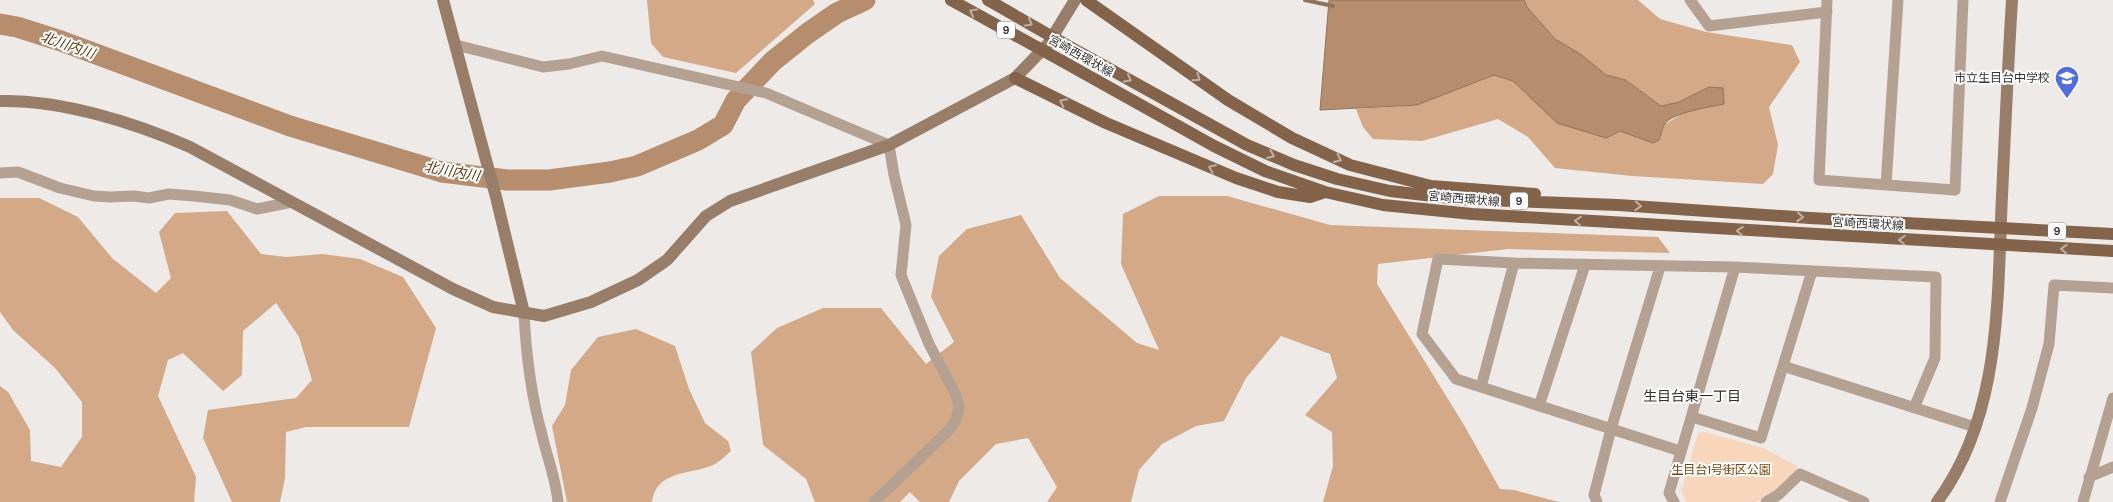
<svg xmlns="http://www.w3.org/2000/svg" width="2113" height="502" viewBox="0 0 2113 502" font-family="'DM Sans','Noto Sans JP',sans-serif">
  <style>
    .green { fill: #f7d6bc }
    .forest { fill: #d3a988 }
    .water { fill: #b68d6d; stroke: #90735c }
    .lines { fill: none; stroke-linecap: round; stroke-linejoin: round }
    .stream { stroke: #90735c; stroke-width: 4 }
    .river { stroke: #b68d6d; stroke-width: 21 }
    .street { stroke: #b4a192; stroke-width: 11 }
    .secondary { stroke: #987d68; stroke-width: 12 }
    .primary { stroke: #836349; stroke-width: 12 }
    .primary-bridge { stroke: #836349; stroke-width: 12 }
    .oneway { stroke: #c1b1a4 }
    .labels { text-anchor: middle; stroke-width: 4; stroke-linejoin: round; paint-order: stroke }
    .shield { fill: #fff; stroke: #727271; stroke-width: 1 }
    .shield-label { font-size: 11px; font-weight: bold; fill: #363534 }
    .street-label { font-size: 12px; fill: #363534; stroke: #fff }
    .poi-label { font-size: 12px; fill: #363534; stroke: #fff; text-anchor: end }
    .park-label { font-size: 12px; fill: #78430b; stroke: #fff }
    .water-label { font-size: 14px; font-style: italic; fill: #603810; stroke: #fff }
    .neighbourhood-label { font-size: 14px; fill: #312f2d; stroke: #fff }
  </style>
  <rect width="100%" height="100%" fill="#edeae8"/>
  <path class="green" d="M1704,432L1763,448L1797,466V469L1775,491L1756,502H1687L1681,492L1698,433Z"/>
  <path class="forest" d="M647,0H813L815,4L736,73L663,57L651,43Z
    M1524,0H1638L1660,19L1706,32L1792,45L1800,62L1769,107L1778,145L1773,174L1763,184L1632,176L1555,168L1528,137L1498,119L1422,141L1373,139L1363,127L1356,109L1417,105L1494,75L1513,81L1557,123L1620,131L1653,143L1659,140L1664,125L1683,113L1709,87L1679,102L1661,106L1627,80L1606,75L1582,55L1555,39L1527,7Z
    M1159,196H1227L1330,225L1658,237L1670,253L1508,249L1378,264L1377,284L1464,425L1500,489L1514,490L1559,502H1323L1333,466L1332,432L1305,415L1337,378L1330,354L1281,336L1246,378L1224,421L1196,426L1162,444L1139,470L1131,502H1047L1057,487L1028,438L996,444L959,481L949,502H920L910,492L900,502H815L806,479L763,445L751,352L777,328L823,308H881L926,364L954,342L931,297L939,256L967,229L1021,215L1060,278L1137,343L1159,350L1121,264L1123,214Z
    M0,198H39L78,217L112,258L156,293L171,278L159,232L175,213L227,211L261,254L286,257L323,254L360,259L403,277L436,328L409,427H306L286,432L285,478L280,502H232L203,438L208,410L296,398L312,380L299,337L276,303L243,331L242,375L223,391L183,353L168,360L158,396L196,477L194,502H0V386L8,392L30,430L31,461L61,467L82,437V402L55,368L13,330L0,312Z
    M636,329L675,346L689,389L705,423L728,441L731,451C726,455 720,462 713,465C690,475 656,470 652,502H567L552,426L565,405L571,370L598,337Z"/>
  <path class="water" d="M1329,0H1524L1527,7L1555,39L1582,55L1606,75L1626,80L1661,106L1679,102L1709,87L1723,88L1724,104C1710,107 1672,112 1664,125C1662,129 1661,136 1659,140L1653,143L1620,131L1606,138L1557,123L1513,81L1494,75L1417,105L1320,110Z"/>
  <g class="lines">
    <path class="stream" d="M1305,0L1333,6"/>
    <path class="river" d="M0,24L17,27L61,41L290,126L442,172L507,180H549L610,172L637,166L698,140L723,125L736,100L773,61L808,33L837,13L865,0"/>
    <path class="street" d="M1690,0L1709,26L1827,12
      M1827,0L1819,180L1955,190L1963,0
      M456,45L543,67L569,64L602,56L766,93L889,145L894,175L906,225L901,275L929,344L956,395L959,406L956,420L947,432L874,502
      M0,173L18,172L60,188L94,196L110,197L134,196L149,198L169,194L194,196L230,200L257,209L292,202
      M1886,185L1898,0
      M524,313C526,354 531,395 542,435C547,457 556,479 558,502
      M1783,366L1975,427
      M1481,387L1514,263
      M1539,406L1585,265
      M1692,417L1761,438L1812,271
      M1680,451L1456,379L1422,334L1438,259L1514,263L1735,267L1936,277L1935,358L1914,408
      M2089,477L2113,467
      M1597,502L1594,495L1611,429L1660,267
      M1674,502L1669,493L1735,267
      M1766,502L1778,495L1800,474L1864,502
      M2000,502L2032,408L2049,344L2054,285L2113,288
      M2083,502L2113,398"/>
    <path class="secondary" d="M443,0L496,197L524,313
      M0,101C62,100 133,122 190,147L453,289L493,307L544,316L591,302L638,280L667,260L706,216L730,201L889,145L1015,78L1048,44L1075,0
      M1937,502C2002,415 1997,299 2002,196C2005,131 2008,65 2012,0"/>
    <path class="primary" d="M1086,0L1228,100L1292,138L1350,165L1431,186L1535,194
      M1070,47L1247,145L1294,165L1337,179L1390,191L1459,199L1618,205L1810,218L2113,234
      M1062,61L1214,146L1265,171L1325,192L1383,205L1472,214L2113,251
      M1015,78L1106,123L1236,178L1278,192L1310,197L1325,192"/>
    <path class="primary-bridge" d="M951,0L1062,61
      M988,0L1070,47"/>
  </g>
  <defs><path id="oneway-chevron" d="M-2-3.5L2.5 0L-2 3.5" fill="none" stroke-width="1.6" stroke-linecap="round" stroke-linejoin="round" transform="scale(1.25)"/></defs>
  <g class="oneway">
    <use href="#oneway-chevron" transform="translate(973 12) rotate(-151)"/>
    <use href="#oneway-chevron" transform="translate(1029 23) rotate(29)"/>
    <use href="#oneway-chevron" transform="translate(1197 78) rotate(35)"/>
    <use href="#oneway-chevron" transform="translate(1128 79) rotate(29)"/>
    <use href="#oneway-chevron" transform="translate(1063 102) rotate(-154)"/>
    <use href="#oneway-chevron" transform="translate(1271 155) rotate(23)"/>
    <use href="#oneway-chevron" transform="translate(1338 159) rotate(25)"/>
    <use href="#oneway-chevron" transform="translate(1212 168) rotate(-157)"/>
    <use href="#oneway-chevron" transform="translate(1638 206) rotate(4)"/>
    <use href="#oneway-chevron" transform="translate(1800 217) rotate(4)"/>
    <use href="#oneway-chevron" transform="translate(1578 221) rotate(-176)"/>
    <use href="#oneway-chevron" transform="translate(1740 231) rotate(-176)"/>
    <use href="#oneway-chevron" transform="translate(1902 240) rotate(-177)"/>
    <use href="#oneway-chevron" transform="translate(2064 249) rotate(-177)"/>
  </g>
  <defs>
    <symbol id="school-pin" viewBox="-11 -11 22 30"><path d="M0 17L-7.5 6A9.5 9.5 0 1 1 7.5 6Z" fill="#526ce1" stroke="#fff"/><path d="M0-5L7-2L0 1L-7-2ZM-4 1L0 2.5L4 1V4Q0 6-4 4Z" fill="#fff"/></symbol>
  </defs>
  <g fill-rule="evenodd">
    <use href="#school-pin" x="2053" y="64" width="28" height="38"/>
  </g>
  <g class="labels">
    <g class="shield">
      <rect x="997" y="21.5" width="18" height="17" rx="4"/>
      <rect x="1510" y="192.5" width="18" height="17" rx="4"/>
      <rect x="2048" y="222.5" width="18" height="17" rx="4"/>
    </g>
    <g class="shield-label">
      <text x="1006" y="34">9</text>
      <text x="1519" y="205">9</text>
      <text x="2057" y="235">9</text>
    </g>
    <g class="street-label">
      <text transform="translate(1081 56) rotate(29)" y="4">宮崎西環状線</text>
      <text transform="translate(1464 199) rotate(5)" y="4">宮崎西環状線</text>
      <text transform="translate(1868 224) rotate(3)" y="4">宮崎西環状線</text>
    </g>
    <g class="poi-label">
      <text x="2050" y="82">市立生目台中学校</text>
    </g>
    <g class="park-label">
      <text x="1721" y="474">生目台1号街区公園</text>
    </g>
    <g class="water-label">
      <text transform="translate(68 45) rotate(19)" y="5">北川内川</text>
      <text transform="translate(452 171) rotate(10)" y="5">北川内川</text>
    </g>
    <g class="neighbourhood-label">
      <text x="1692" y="401">生目台東一丁目</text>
    </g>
  </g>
</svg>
